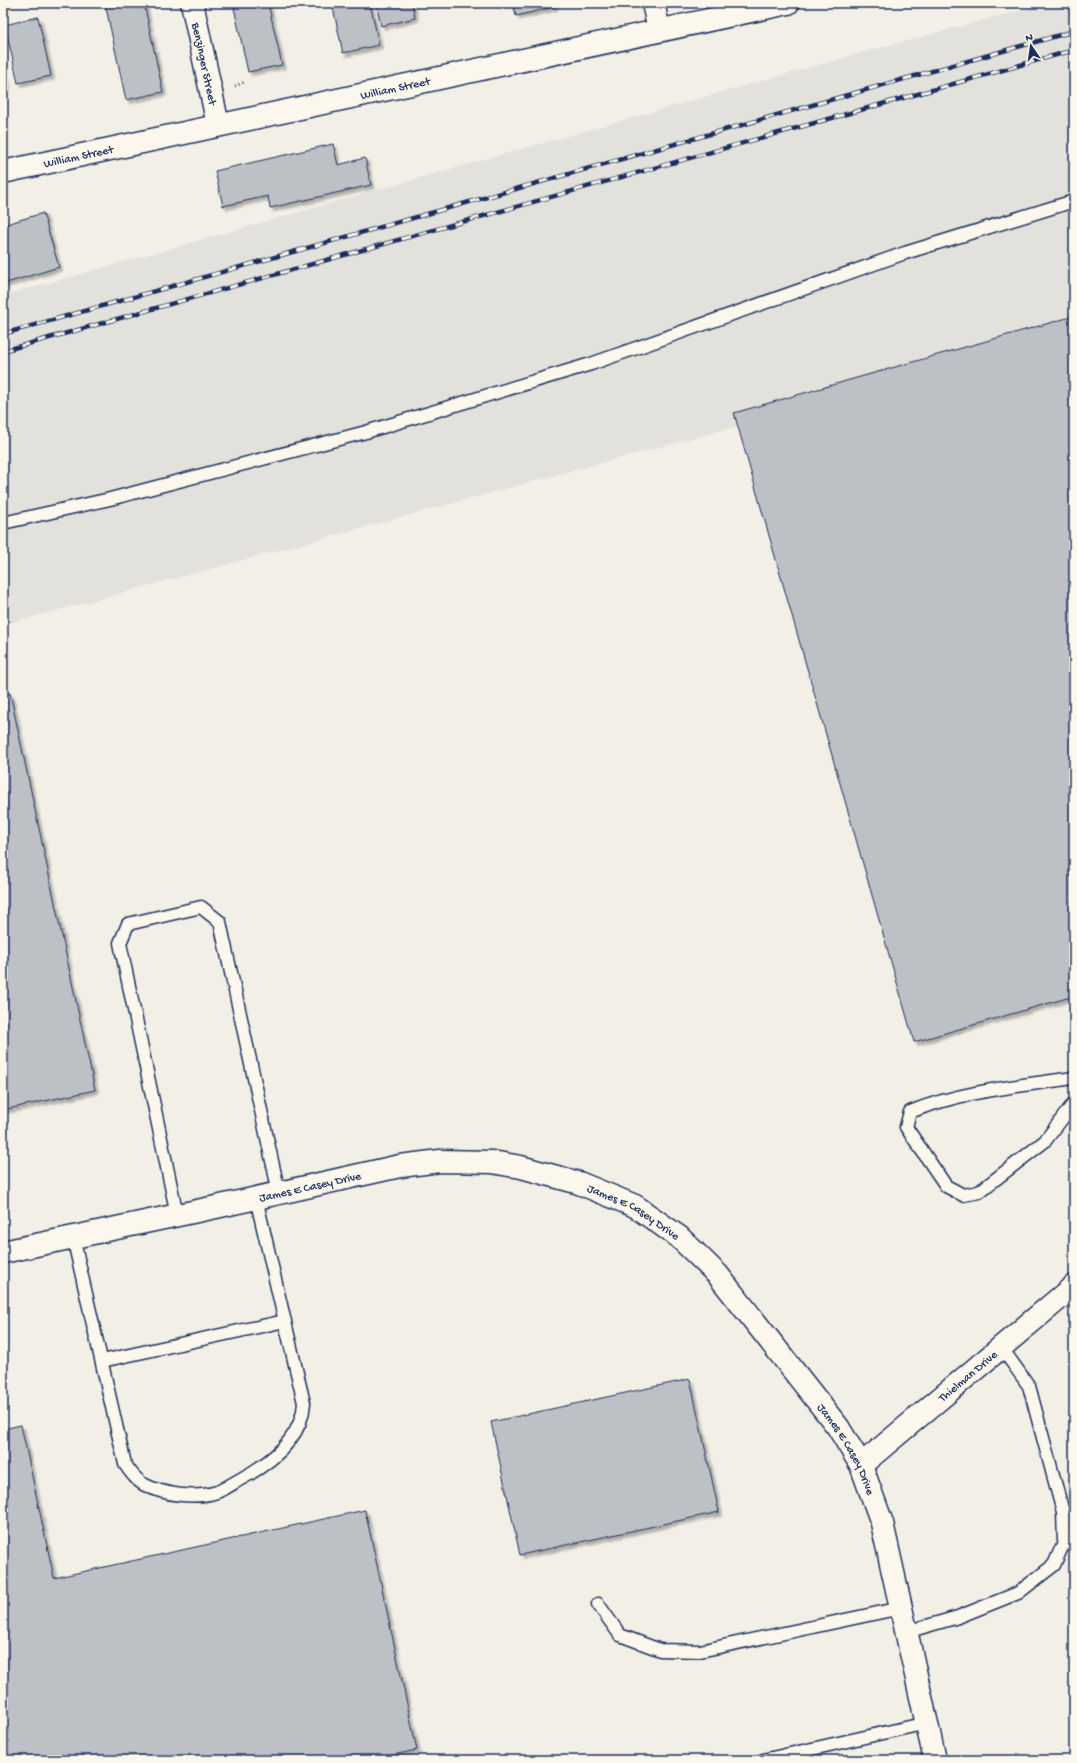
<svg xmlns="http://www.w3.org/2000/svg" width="1077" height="1763" viewBox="0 0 1077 1763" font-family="'Gochi Hand',sans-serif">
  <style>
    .built { fill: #e2e1dc }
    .building { fill: #bdc0c4; stroke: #1b2f5e; filter: url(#shadow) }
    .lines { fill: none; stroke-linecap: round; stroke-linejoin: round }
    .lane-casing { stroke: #1b2f5e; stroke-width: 15 }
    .street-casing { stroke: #1b2f5e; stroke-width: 25 }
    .secondary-casing { stroke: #1b2f5e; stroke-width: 25 }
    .path { stroke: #1b2f5e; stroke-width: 2.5; stroke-dasharray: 1 3; stroke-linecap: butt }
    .lane { stroke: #fbf7ec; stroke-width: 12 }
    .street { stroke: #fbf7ec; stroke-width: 22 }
    .secondary { stroke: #fbf7ec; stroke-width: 22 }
    .rail-casing { stroke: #1b2f5e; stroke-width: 4.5 }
    .rail { stroke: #fbf7ec; stroke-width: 3; stroke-dasharray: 9; stroke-linecap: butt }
    .labels { text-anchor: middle; stroke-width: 3; stroke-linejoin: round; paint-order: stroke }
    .street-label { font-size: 12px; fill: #1b2f5e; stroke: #fbf7ec }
  </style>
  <defs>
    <filter id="shadow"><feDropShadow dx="3.5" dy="3.5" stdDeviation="1" flood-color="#0004"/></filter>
  </defs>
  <rect width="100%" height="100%" fill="#f2efe6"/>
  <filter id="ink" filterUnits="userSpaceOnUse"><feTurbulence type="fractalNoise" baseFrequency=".025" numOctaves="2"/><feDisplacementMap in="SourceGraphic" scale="8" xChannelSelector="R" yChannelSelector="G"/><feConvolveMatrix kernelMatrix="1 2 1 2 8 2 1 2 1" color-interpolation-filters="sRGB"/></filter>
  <g filter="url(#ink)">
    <path class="built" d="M1048,3H1074V335L3,625V296L846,57Z"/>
    <path class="building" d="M105,3H144L163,92L126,100Z
      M233,3H268L282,65L248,72Z
      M332,3H370L379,45L343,53Z
      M376,3H412L415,18L381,26Z
      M513,3H554V7L516,16Z
      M38,17L51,76L18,83L5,25Z
      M3,67L7,86L3,87Z
      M333,144L338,165L365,158L371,185L270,208L268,196L223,206L215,171Z
      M43,213L59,267L3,284V225Z
      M1074,316V996L914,1042L734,413Z
      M10,693L95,1090L3,1110V694Z
      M690,1379L719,1512L520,1555L491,1422Z
      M21,1425L54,1578L365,1510L417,1750L369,1760H3V1429Z"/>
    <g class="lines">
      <defs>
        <path id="lane" d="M3,523L110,499L366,432L591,364L905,253L1074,201
          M1074,1078C1019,1086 962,1091 910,1112L906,1127L946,1186L963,1195L979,1192L1045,1141L1074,1103
          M177,1215L120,943L128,924L201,907L220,922L279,1193
          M73,1237L125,1464C130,1472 135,1479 143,1484C164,1495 195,1499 217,1492C225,1489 232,1484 239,1480C269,1464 302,1440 304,1403L256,1198
          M102,1361L285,1321
          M598,1604L620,1635L660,1650L700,1651L901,1608
          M906,1632L958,1617L1018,1593L1054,1565L1064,1542L1063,1512L1029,1386L1001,1347
          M763,1760L927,1723"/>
        <g id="street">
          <path id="s1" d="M192,3L218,125"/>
          <path d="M653,3L659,30"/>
          <path id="s2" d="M3,1252L216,1207L400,1166L440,1161L492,1162L521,1167L579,1183L635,1206L679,1237L718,1275L838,1427L861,1465L882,1523L935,1760"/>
          <path id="s3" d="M861,1465L1074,1286"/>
        </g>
        <g id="secondary">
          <path id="s4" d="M3,172L788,3"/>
        </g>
      </defs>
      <use href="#lane" class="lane-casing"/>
      <use href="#street" class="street-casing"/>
      <use href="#secondary" class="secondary-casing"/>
      <path class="path" d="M235,86L245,82"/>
      <use href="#lane" class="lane"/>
      <use href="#street" class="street"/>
      <use href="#secondary" class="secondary"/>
      <defs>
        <path id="rail" d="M3,334L1074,31
          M3,351L1074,50"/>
      </defs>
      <use href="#rail" class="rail-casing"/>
      <use href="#rail" class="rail"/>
    </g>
  </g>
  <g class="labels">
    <g class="street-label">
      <text dy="4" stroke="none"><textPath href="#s1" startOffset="62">Benzinger Street</textPath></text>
      <text dy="4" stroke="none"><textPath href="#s4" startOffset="401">William Street</textPath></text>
      <text dy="4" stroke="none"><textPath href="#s4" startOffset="77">William Street</textPath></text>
      <text dy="4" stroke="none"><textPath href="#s2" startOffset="314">James E Casey Drive</textPath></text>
      <text dy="4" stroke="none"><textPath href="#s2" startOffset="650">James E Casey Drive</textPath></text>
      <text dy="4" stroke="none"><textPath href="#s3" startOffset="139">Thielman Drive</textPath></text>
      <text dy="4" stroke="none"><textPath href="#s2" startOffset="974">James E Casey Drive</textPath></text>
    </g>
  </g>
  <rect width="1077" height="1763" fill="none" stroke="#fbf7ec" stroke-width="16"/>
  <rect x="8" y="8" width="1061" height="1747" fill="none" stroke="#1b2f5e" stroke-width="1.5" filter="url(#ink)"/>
  <g transform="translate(1031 46) rotate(347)" stroke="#fbf7ec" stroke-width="3" paint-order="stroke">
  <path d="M0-3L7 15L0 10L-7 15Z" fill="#1b2f5e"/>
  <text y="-6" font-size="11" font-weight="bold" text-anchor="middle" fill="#1b2f5e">N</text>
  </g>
</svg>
